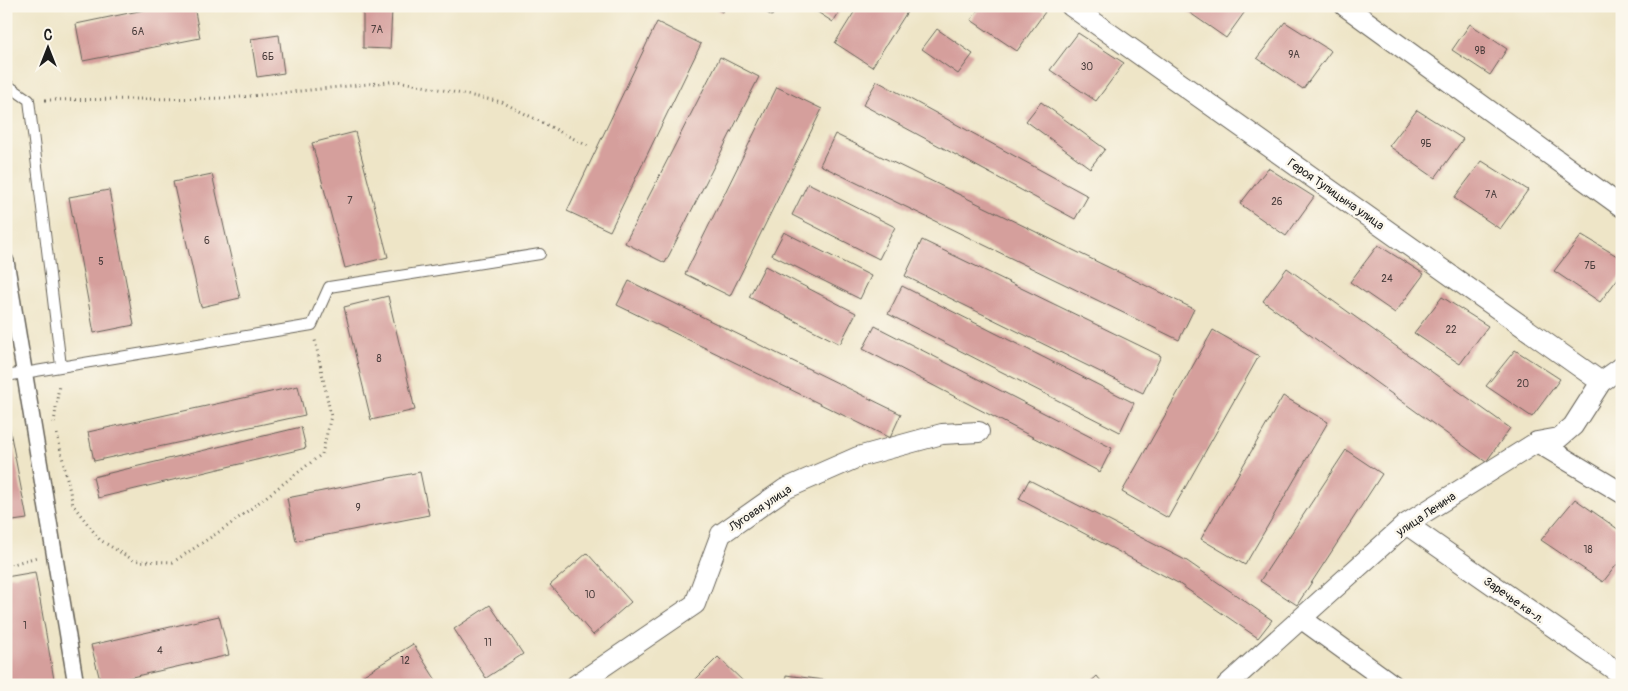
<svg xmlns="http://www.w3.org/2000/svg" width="1628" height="691" viewBox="0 0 1628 691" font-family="Pangolin,sans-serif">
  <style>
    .building { fill: #d59f9c }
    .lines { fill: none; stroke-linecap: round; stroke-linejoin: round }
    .service-casing { stroke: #666258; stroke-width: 12 }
    .pedestrian-casing { stroke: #666258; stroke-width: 18 }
    .minor-casing { stroke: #666258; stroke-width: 22 }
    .path { stroke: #666258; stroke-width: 3; stroke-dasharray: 1 4; stroke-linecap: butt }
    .service { stroke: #fff; stroke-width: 10 }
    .pedestrian { stroke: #fff; stroke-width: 15 }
    .minor { stroke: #fff; stroke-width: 20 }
    .labels { text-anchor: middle; stroke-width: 5; stroke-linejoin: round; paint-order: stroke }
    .number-label { font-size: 10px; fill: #4a3d3c }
    .street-label { font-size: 12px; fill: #1c1c1c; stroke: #fbf7ec }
  </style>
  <rect width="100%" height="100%" fill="#fbf7ec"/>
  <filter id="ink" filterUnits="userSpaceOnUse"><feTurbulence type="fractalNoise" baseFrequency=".02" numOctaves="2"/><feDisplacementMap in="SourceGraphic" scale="10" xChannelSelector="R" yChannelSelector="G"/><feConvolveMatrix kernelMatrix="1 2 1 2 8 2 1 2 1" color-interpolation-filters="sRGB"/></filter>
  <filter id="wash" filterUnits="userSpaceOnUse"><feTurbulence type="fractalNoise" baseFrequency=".0096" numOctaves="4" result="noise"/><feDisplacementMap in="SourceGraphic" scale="20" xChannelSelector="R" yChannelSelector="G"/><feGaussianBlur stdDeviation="1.12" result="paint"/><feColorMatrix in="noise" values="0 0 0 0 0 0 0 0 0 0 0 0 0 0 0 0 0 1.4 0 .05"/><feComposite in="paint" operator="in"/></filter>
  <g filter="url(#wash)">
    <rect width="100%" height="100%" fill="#eee5c7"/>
    <g id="blocks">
      <path class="building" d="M163,6H194L200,38L83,61L76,24Z
        M712,6H726L722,12Z
        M756,6H778L772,16Z
        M808,6H843L833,22Z
        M858,6H897L907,12L872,67L835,43Z
        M981,6H1035L1045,12L1017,51L971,20Z
        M1180,6H1249L1226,38Z
        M363,7L392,10L390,49L363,48Z
        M657,22L701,44L610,231L567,211Z
        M1285,22L1331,51L1303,89L1257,58Z
        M1470,24L1507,49L1490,75L1452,50Z
        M937,29L973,54L958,74L922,49Z
        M1078,33L1124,63L1096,101L1050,70Z
        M279,35L284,73L257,77L251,39Z
        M720,57L759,77L665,263L625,243Z
        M877,81L1088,196L1075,219L863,105Z
        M777,87L822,109L730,296L685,274Z
        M1041,102L1105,149L1090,168L1026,121Z
        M1417,110L1463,139L1435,178L1389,146Z
        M355,132L388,257L345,268L312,143Z
        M835,134L1194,309L1179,340L820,165Z
        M1482,161L1528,190L1500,229L1454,198Z
        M1268,168L1314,197L1286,236L1240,204Z
        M212,174L240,298L201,307L173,182Z
        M808,183L895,227L879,259L792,215Z
        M109,190L134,325L94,333L69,197Z
        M784,232L871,276L860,299L772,255Z
        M1582,235L1622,259V273L1600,302L1554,271Z
        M922,240L1161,356L1143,393L905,276Z
        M1378,245L1424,274L1395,313L1350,282Z
        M765,266L856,313L840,344L749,297Z
        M1287,268L1510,428L1486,462L1263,301Z
        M629,281L901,414L890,438L617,305Z
        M902,286L1134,403L1120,432L888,314Z
        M388,296L415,410L371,420L344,307Z
        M1442,297L1488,326L1460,364L1414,333Z
        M875,326L1112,448L1100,472L863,349Z
        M1213,330L1259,356L1168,518L1122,492Z
        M1515,350L1560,379L1532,417L1486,386Z
        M298,386L305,415L94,461L88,432Z
        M1283,396L1328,422L1245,565L1201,539Z
        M6,410L27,519L6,522Z
        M301,427L306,448L98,498L93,477Z
        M1346,450L1382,474L1297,605L1260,581Z
        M420,472L429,515L296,541L287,498Z
        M1029,480L1187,561L1272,620L1258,638L1178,583L1019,499Z
        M1575,499L1622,532V558L1603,582L1541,540Z
        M587,553L631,602L593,635L550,585Z
        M35,572L55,685H9L6,672V577Z
        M490,605L523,654L486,678L454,629Z
        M219,616L229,655L101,684L91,645Z
        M413,644L439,685H368L362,676Z
        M718,657L747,685H690Z
        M786,675L845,683V685H785Z
        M1097,676L1104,685H1087Z"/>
    </g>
  </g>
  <g filter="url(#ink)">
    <use href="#blocks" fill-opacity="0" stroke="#666258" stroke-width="1"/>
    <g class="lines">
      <defs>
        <path id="service" d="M6,84L29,100L61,366
          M6,376L312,325L329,287L540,254"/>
        <path id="pedestrian" d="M6,261L76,685"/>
        <path id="minor" d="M1071,6L1601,382
          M1345,6L1622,207
          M1537,442L1622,493
          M1406,524L1622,675
          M1302,619L1393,685
          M576,685L695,604L721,534L785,489L858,457L942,434L979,432
          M1227,685L1406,524L1537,442L1559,438L1573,426L1601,382L1622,367"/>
      </defs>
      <use href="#service" class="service-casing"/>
      <use href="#pedestrian" class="pedestrian-casing"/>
      <use href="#minor" class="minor-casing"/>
      <path class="path" d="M45,100L231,98L398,81L502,102L588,146
        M54,423L59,385
        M57,434L73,505L100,540L135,561L173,562L228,526L322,454L331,416L315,340
        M6,566L37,557"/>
      <use href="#service" class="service"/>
      <use href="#pedestrian" class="pedestrian"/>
      <use href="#minor" class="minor"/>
    </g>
  </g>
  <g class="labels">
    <g class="number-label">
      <text x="377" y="33">7А</text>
      <text x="138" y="35">6А</text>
      <text x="1480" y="54">9В</text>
      <text x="1294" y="58">9А</text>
      <text x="268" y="60">6Б</text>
      <text x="1087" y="70">30</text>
      <text x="1426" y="147">9Б</text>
      <text x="1491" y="198">7А</text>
      <text x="350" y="204">7</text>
      <text x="1277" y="205">26</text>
      <text x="207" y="244">6</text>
      <text x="101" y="265">5</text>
      <text x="1590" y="269">7Б</text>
      <text x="1387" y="282">24</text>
      <text x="1451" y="333">22</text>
      <text x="379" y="362">8</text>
      <text x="1523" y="387">20</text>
      <text x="358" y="511">9</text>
      <text x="1588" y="553">18</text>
      <text x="590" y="598">10</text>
      <text x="25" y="629">1</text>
      <text x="488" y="646">11</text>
      <text x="160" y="654">4</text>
      <text x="405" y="664">12</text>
    </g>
    <g class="street-label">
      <text transform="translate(1336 194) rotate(35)" y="4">Героя Тупицына улица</text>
      <text transform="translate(760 508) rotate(-34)" y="4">Луговая улица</text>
      <text transform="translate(1426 514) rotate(-34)" y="4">улица Ленина</text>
      <text transform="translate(1514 600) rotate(35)" y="4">Заречье кв-л.</text>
    </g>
  </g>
  <rect width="1628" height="691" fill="none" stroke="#fbf7ec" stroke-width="25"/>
  <g transform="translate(48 48)" stroke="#fbf7ec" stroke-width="4" paint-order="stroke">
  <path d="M0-4L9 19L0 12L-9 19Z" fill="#1c1c1c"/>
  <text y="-8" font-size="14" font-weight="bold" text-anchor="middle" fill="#1c1c1c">С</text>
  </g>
</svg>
